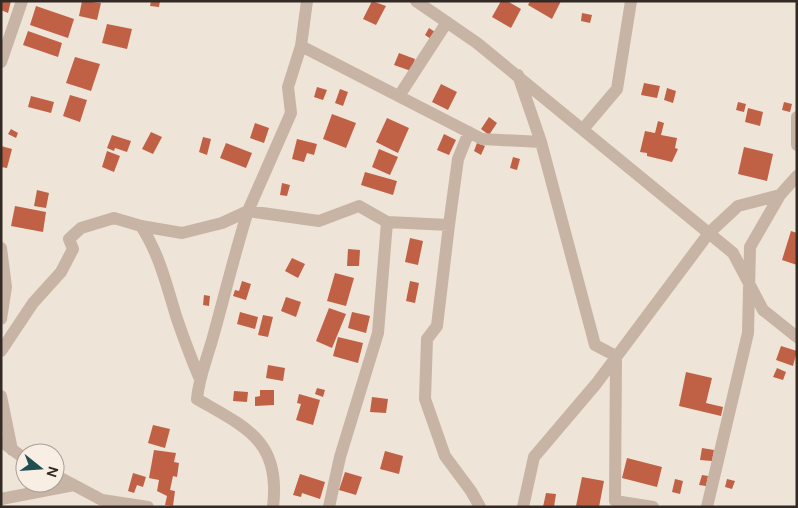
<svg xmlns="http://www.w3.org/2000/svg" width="798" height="508" viewBox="0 0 798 508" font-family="'DM Sans',sans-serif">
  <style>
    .building { fill: #c06146 }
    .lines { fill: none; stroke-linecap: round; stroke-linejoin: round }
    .street { stroke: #c7b4a5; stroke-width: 12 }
  </style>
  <rect width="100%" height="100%" fill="#efe4d8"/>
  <path class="building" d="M1,1H11L8,13L1,10Z
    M82,1L101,3L97,20L79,16Z
    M151,1H160L159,7L150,6Z
    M372,1L386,6L376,25L363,19Z
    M501,1H507L521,9L511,28L492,17Z
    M530,1H561L552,19L528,5Z
    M36,6L74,19L68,38L30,25Z
    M582,13L592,15L590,23L581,21Z
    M107,24L132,29L127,49L102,43Z
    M429,28L435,32L431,39L425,35Z
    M28,31L62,43L58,57L23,45Z
    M399,53L415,59L411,71L394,65Z
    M75,57L100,64L91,91L66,83Z
    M644,83L660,86L657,98L641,95Z
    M441,84L457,92L448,110L432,102Z
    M317,87L327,90L323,100L314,97Z
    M667,88L676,91L673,103L664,100Z
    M340,89L348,92L343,106L335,103Z
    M70,95L87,100L80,122L63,116Z
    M31,96L54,102L51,113L28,107Z
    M738,102L746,104L744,112L736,110Z
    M784,102L792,104L790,112L782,110Z
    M748,108L763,112L760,126L745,122Z
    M332,114L356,123L346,148L323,139Z
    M489,117L497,123L489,135L481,129Z
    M387,118L409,128L398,153L376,142Z
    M658,121L664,123L661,135L677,138L675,148L678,149L672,162L647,156V153L640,152L645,131L655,133Z
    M255,123L269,128L264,143L250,138Z
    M11,129L18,133L16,138L8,134Z
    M151,132L162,137L153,154L142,149Z
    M444,134L456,140L449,155L437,150Z
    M112,135L131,141L127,152L115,148L114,151L107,148Z
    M203,137L211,139L207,155L199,152Z
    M297,139L317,144L314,155L307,153L304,162L292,159Z
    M226,143L252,153L246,168L220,158Z
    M477,143L485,146L481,155L474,151Z
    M1,146L12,149L7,168L1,167Z
    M744,147L773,154L767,181L738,174Z
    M379,149L398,157L390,175L372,167Z
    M107,151L120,156L114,172L102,167Z
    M513,157L520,159L517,170L510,168Z
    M365,172L397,181L393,195L361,185Z
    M282,183L290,185L287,196L280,195Z
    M37,190L49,193L46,208L34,206Z
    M15,206L46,212L43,232L11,226Z
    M791,231L797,233V265L782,260Z
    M410,238L423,241L418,265L405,262Z
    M348,249L360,250L359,266H347Z
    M292,258L305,264L298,278L285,271Z
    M335,273L354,278L346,306L327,301Z
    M242,281L251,284L246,300L233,296L235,290L239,291Z
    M410,281L419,283L415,303L406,301Z
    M204,295L210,296L209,306L203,305Z
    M286,297L301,302L296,317L281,311Z
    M329,308L346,314L332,348L316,341Z
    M240,312L258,317L255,329L237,324Z
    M352,312L370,316L366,333L348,328Z
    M263,315L273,317L268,337L258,335Z
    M338,337L363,343L358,363L333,356Z
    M781,346L797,351L793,366L776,360Z
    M268,365L285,368L283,381L266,378Z
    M777,368L786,372L783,380L773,377Z
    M686,372L712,378L706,403L723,407L721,416L679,406Z
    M317,388L325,390L323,397L315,394Z
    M260,390H274V405L255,406V397L260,396Z
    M234,391L248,392L247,402L233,401Z
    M299,394L320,400L313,425L296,420L301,404L297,403Z
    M372,397L388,399L386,413L370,412Z
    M153,425L170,429L165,448L148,443Z
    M702,448L714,450L712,461L700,460Z
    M154,450L176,453L174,462L179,463L177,477L173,476L170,490L175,491L173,506L165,505L167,496L157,491L159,480L149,478Z
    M385,451L403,456L399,474L380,469Z
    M627,458L662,467L657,487L622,478Z
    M345,472L362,477L356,495L339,490Z
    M133,473L146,477L143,487L137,485L134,493L128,491Z
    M300,474L325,482L320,499L302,493L301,497L293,495Z
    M702,475L708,476L706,486L699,485Z
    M582,477L604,481L599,507L576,506Z
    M675,479L683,481L680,494L672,492Z
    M727,479L735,481L732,489L725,487Z
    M546,493L556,494L554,507H543Z"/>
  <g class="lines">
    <path class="street" d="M307,1L301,46L482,139L541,142
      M416,1L477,43L733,253L763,310L797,337
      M301,46L288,87L291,113L248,211L319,221L359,206L387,222L449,225L458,159L469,132
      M1,62L22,1
      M518,75L541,142L595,345L616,356L615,501
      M399,96L447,22
      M797,117V145
      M584,128L617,89L631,1
      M248,211C235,252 225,294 213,337C207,359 199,376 197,399C247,428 281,441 273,507
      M449,225L437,326L427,339L425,399L445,456L471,491L480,507
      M141,226C160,255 167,287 177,319C184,339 191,358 199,377
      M1,248L6,287L1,319
      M1,351L33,303L61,272L73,249L69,239L81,228L114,218L141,226L182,233L222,223L248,211
      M1,396L12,450
      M1,441L25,459
      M55,475L102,500L148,507
      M1,499L74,485
      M615,501L653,507
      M329,507L340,457L378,333L387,222
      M523,507L534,457L596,384L709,233L738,206L780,195
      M707,507L748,333L750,247L780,195L797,176"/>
  </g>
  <rect width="798" height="508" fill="none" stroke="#332a26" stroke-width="5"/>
  <g transform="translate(40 468) rotate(107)"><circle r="24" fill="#f8eee4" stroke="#a9a098"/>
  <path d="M0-4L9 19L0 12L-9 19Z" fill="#1e4f52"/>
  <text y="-8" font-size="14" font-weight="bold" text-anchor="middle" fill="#332a26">N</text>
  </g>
</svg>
